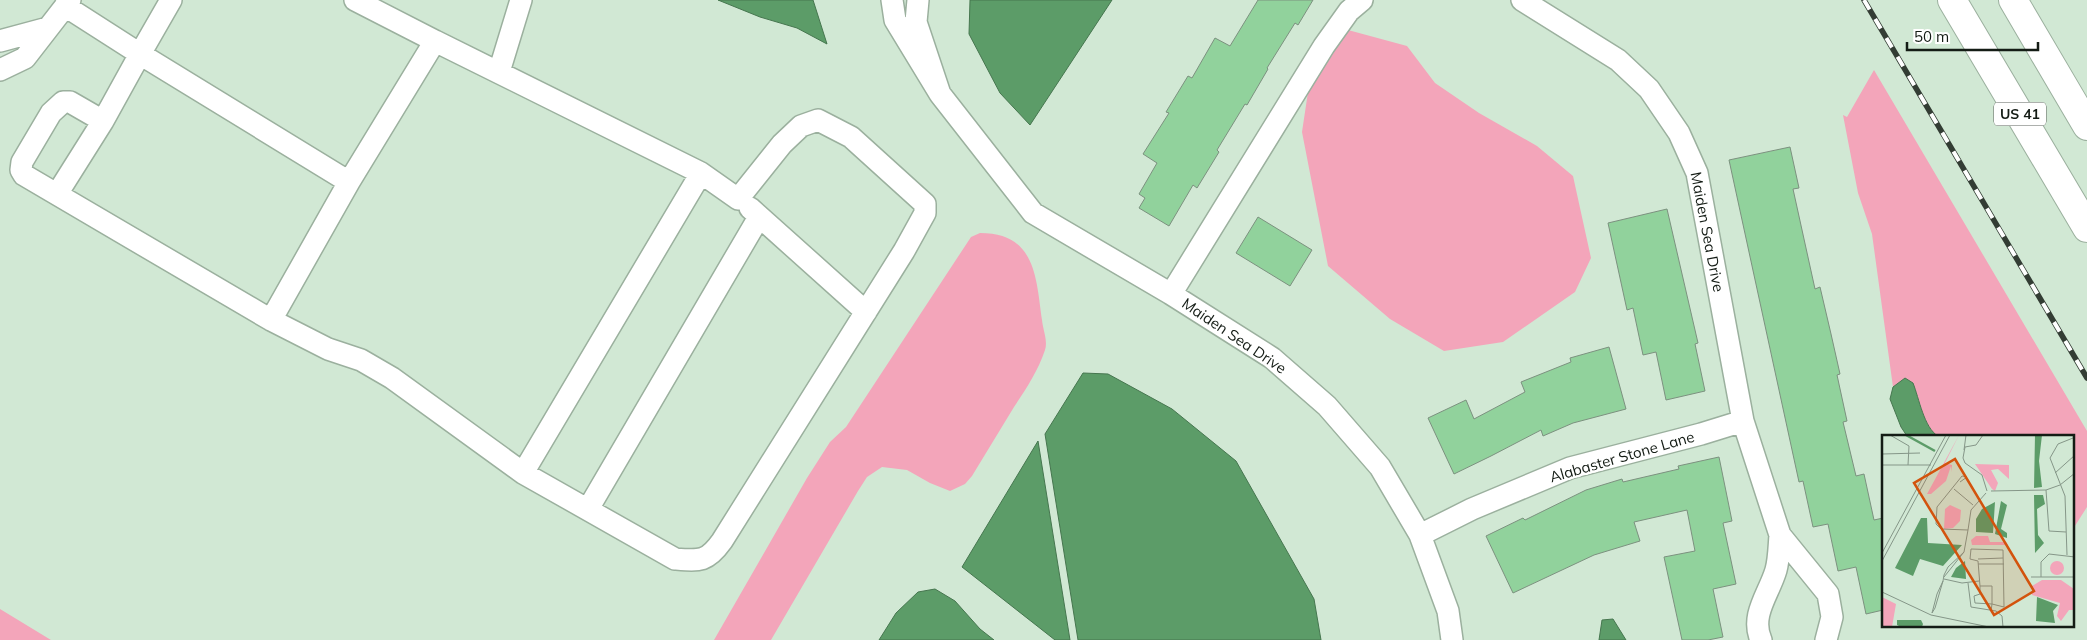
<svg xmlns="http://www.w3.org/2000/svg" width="2087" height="640" viewBox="0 0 2087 640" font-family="Mulish,sans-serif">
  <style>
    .green { fill: #f3a5ba }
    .water { fill: #5c9c68; stroke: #46764f }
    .building { fill: #91d29c; stroke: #7c917f }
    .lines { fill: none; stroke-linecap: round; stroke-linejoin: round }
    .minor-casing { stroke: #9bb09e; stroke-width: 24 }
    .major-casing { stroke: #9bb09e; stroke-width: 30 }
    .minor { stroke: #fff; stroke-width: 21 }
    .major { stroke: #fff; stroke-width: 28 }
    .rail-casing { stroke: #333d34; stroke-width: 5.5 }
    .rail { stroke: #fff; stroke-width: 4; stroke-dasharray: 11; stroke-linecap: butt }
    .labels { text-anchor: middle; stroke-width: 4.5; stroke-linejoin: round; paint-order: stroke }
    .shield { fill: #fff; stroke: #5a605b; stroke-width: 1 }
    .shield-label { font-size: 14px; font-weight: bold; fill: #141c15 }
    .street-label { font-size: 15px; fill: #141c15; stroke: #fff }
    .inset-river { fill: none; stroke: #5c9c68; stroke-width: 2.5 }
    .inset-road { fill: none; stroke: #859688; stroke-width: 1 }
    .view { fill: #d3530d; fill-opacity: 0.15; stroke: #d3530d; stroke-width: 2.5 }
    .inset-edge { fill: none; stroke: #141c15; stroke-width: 2.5 }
  </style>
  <rect width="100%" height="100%" fill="#d1e8d4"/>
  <path class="green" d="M1348,30L1407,46L1435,83L1479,113L1537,146L1573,176L1591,258L1575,292L1503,342L1444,351L1390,319L1328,266L1302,132L1308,92Z
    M1874,70L2087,431V507L2073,529V436H1938C1923,427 1919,399 1913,383L1905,378L1893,387L1872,234L1858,193L1843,115L1847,117Z
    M980,233C1036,233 1036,278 1042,320C1043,330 1048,341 1045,350C1038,371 1026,389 1014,407C1000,430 986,453 972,476L965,484L950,491L930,483L907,470L882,467L867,477L858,491L771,640H714L807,478L830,442L846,427L971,237Z
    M0,609L51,640H0Z"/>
  <path class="water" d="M718,0H813L827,44L797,28L760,17Z
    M970,0H1112L1030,125L1000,93L969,34Z
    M1083,373L1108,374L1172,409L1236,461L1314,599L1321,640H1078L1045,434Z
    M1905,378L1913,383C1919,398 1924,428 1938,436H1907L1901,427L1890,399L1893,387Z
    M1038,441L1070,640H1055L962,567Z
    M935,589L955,601L980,629L994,640H879L896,613L918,592Z
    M1613,619L1626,640H1599L1602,620Z"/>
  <path class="building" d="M1258,0H1313L1298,25L1295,23L1267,68L1268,69L1247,105L1245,104L1217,150L1219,152L1197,188L1193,185L1169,226L1139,208L1145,198L1139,194L1157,163L1143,154L1169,113L1166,112L1188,76L1192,78L1215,38L1230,46Z
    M1790,147L1799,188L1793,189L1815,289L1820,287L1831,334L1840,374L1837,375L1847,421L1843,422L1856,476L1864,474L1874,520L1883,518V610L1866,614L1856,567L1838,571L1828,524L1813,527L1803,481L1799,482L1729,160Z
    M1667,209L1698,343L1695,344L1705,391L1666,400L1656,352L1643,355L1633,308L1627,310L1608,223Z
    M1258,217L1312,250L1290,286L1236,253Z
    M1609,347L1626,409L1573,423L1543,436L1541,430L1491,456L1454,474L1428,418L1466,400L1474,419L1525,392L1521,382L1571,362L1570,358Z
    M1719,457L1732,521L1723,523L1736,584L1713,589L1723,637L1708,640H1682L1664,557L1695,551L1687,510L1634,522L1640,541L1594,555L1513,593L1486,536L1523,518L1525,520L1586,490L1622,479L1623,482L1679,469L1678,466Z"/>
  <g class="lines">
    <defs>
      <path id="minor" d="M355,0L435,41
        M892,0L895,20L940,94L916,22L918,0
        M1362,0L1349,11L1324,46L1171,294L1272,358L1327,406L1380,467L1420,535L1448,611L1452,640
        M1522,0L1618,60L1649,89L1679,133L1697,173L1743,421L1780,535L1828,594L1832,617L1826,640
        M65,6L140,54L171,0
        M0,41L48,28
        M435,41L701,173L738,199L782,144L801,126L818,120L851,137L925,204V213L904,251L722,541C707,562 700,561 675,559L523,473L392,378L361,360L328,349L271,320L24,175L21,170L22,162L51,113L63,102H70L103,121L140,54L349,182Z
        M0,70L25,58L70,0
        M499,72L521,0
        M940,94L1033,213L1171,294
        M57,194L103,121
        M750,208L866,312
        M271,320L349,182
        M523,473L701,173
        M588,509L759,217
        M1420,535L1472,509L1570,468L1701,434L1743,421
        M1761,640C1750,615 1769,594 1776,570C1779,559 1779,547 1780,535"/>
      <path id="major" d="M1952,0L2087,228
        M2013,0L2087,126"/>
    </defs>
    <use href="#minor" class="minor-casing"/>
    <use href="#major" class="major-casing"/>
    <use href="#minor" class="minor"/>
    <use href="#major" class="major"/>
    <defs>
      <path id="rail" d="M1864,0L2087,378"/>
    </defs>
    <use href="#rail" class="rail-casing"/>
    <use href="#rail" class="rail"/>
  </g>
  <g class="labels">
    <rect class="shield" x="1994" y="102.5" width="52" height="23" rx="4"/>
    <g class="shield-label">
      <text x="2020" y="119">US 41</text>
    </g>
    <g class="street-label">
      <text transform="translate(1707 232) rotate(79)" y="5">Maiden Sea Drive</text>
      <text transform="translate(1234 336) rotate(34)" y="5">Maiden Sea Drive</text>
      <text transform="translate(1622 457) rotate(-16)" y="5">Alabaster Stone Lane</text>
    </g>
  </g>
  <g transform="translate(1882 435)">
    <rect width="192" height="192" fill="#d1e8d4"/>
    <path d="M77,0L63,28L70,30V37L69,31L64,46L49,59H45ZM93,29L127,30V44L116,34L109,35L116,48L113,56L110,54ZM68,70L79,75L78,86L71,93L62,94L63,74ZM94,101H106L108,107H124L126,110H90L89,105ZM168 133a7 7 0 1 1 14 0a7 7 0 1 1-14 0ZM160,145H179L192,154V175H187L179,186L175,181L178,168L150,160V151ZM0,162L14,169L10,192H0Z" fill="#f3a5ba"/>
    <path d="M153,0H160L157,26L160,52L152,53ZM152,60H161L163,69L155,74L156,100L162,108L153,118ZM119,66L125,70L119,94L125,98V103L113,99ZM113,67L111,98L94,97V84L100,74ZM39,83H45L46,108L80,110L61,131L38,124L31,141L13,133ZM83,126L84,144L69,142L74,133ZM155,162L176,170L171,176L173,188L154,186ZM15,185H39L41,189L40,192H19L15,190Z" fill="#5c9c68"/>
    <path class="inset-river" d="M24,0L53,16"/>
    <path class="inset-road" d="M8,0L27,11L26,30M82,15L84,0M0,19L38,18M81,23L83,28L100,40L105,56M81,23L83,12L94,10L101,0M0,30H49M173,38L193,20M78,47L85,42L80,41L55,72L54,89L59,94L86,95L89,75L104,58M72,54L91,70M164,55L167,96L184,97M109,56L164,55L178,50L193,38M89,114L121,115L122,172L110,169V151H98L96,126L88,124ZM82,117L86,95M0,118L64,0M185,120L183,61L168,23L176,9L191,3M96,124L121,123M0,126L68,0M96,129H122M149,142H193M159,142V127L167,119L193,122M62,144L80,148L97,146M61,146L62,140L66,132L82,117L62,142M61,146L53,173L50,178L55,159ZM86,148L89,172L114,176L120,181L121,192M98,151V159L92,161L93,168L110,169L109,176M0,157L49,180L107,192"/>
    <path class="view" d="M73,24L152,156L112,180L32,48Z"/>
    <rect width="192" height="192" class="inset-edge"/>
  </g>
  <path d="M1907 42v8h131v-8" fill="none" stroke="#141c15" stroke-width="2.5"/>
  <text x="1914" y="42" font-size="15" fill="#141c15" stroke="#ffffff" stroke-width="4" paint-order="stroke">50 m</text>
</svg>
